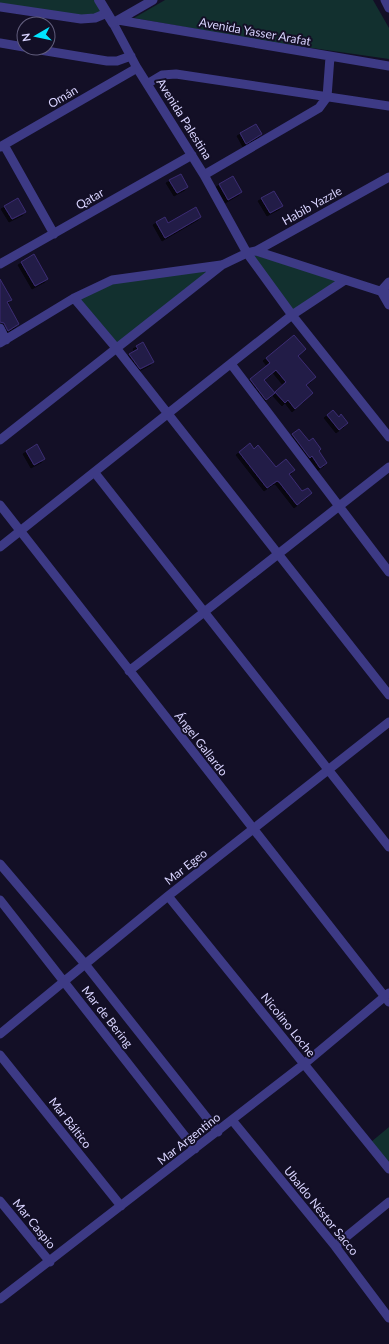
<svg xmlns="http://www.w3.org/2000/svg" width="389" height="1344" viewBox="0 0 389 1344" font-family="Lato,sans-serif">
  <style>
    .green { fill: #12302f }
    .building { fill: #241b47; stroke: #3b2d73; filter: url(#shadow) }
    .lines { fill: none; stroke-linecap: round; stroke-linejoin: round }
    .minor { stroke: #3d3a85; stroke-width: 9 }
    .tertiary { stroke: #3d3a85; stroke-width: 10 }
    .labels { text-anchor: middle; stroke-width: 4; stroke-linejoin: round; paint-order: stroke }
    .street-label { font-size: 12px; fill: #d9d4ff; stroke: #130f26 }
  </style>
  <defs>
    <filter id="shadow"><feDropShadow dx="-3" dy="3" stdDeviation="0" flood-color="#0009"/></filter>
  </defs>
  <rect width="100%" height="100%" fill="#130f26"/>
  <path class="green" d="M0,0H97L105,13L95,17L0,5Z
    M165,0H373L389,28V59L270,42L134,18Z
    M247,253L343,280L292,314Z
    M220,265L117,348L75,298L104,283Z
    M389,1127V1164L371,1142Z"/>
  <path class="building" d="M256,124L262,134L246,144L240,133Z
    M181,174L188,187L177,193L169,180Z
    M233,176L242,192L228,200L219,184Z
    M274,191L283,206L270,213L261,198Z
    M18,198L26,212L12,219L4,206Z
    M196,207L201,217L165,238L156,222L165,217L168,223Z
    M34,254L48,279L35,286L21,262Z
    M0,279L12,300L7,302L19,324L8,331L4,323L0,322Z
    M294,335L306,349L298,356L316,377L306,385L313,393L295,409L288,400L285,403L275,392L286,382L276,370L264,380L275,393L266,400L250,379L270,363L266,358Z
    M143,342L154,362L140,369L129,354L138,349L136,346Z
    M333,410L339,417L341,414L348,423L339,430L327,415Z
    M299,429L309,441L313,438L321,449L319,451L327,463L320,468L312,456L310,458L292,434Z
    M250,443L254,449L258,445L276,467L286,459L295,470L289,474L302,491L308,488L312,493L297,505L279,482L277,481L267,488L239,452Z
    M37,444L45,459L34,465L26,451Z"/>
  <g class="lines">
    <path class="minor" d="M153,0L113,23L137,68L204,175L247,253L292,315L389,437
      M385,0L389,8
      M0,7L81,19L95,18L107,13
      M118,20L389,66
      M0,43L24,47
      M28,48L107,61H117L131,56
      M147,84L162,75L176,74L389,106
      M4,145L54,234
      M0,147L137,68
      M204,175L319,108L327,97L330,57
      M256,251L389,294
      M0,264L192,155
      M389,282L381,291L389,305
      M74,298L117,349L389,695
      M0,328L6,340
      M0,343L74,298L112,280L221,265
      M231,364L389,572
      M0,440L222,265L247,253L256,251L389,177
      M95,473L389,847
      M0,505L389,1002
      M0,547L292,315L345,280
      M129,671L389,467
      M0,864L85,964L218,1132
      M168,896L389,1169
      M0,900L195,1149
      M0,1034L168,896L389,722
      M0,1055L121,1206
      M232,1120L335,1246L389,1318
      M0,1201L50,1262
      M335,1246L389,1202
      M0,1299L304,1064L389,993"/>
    <path class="tertiary" d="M99,0L113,23"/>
  </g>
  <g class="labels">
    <g class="street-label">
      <text transform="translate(255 32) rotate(10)" y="4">Avenida Yasser Arafat</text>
      <text transform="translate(63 97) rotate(-30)" y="4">Omán</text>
      <text transform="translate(184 119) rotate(58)" y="4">Avenida Palestina</text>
      <text transform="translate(90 199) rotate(-30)" y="4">Qatar</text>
      <text transform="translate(312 206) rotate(-29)" y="4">Habib Yazzle</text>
      <text transform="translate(201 744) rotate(52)" y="4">Ángel Gallardo</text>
      <text transform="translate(186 867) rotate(-38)" y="4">Mar Egeo</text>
      <text transform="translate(107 1017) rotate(52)" y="4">Mar de Bering</text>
      <text transform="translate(288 1025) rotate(51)" y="4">Nicolino Loche</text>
      <text transform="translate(70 1123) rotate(52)" y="4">Mar Báltico</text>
      <text transform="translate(189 1139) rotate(-38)" y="4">Mar Argentino</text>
      <text transform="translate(321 1211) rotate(51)" y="4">Ubaldo Néstor Sacco</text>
      <text transform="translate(34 1224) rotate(51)" y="4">Mar Caspio</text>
    </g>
  </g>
  <g transform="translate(36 36) rotate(261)"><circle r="19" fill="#130f26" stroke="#625e7d"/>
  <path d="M0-3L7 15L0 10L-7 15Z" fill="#00e5ff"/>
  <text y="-6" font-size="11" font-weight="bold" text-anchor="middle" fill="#d9d4ff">N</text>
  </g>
</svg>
